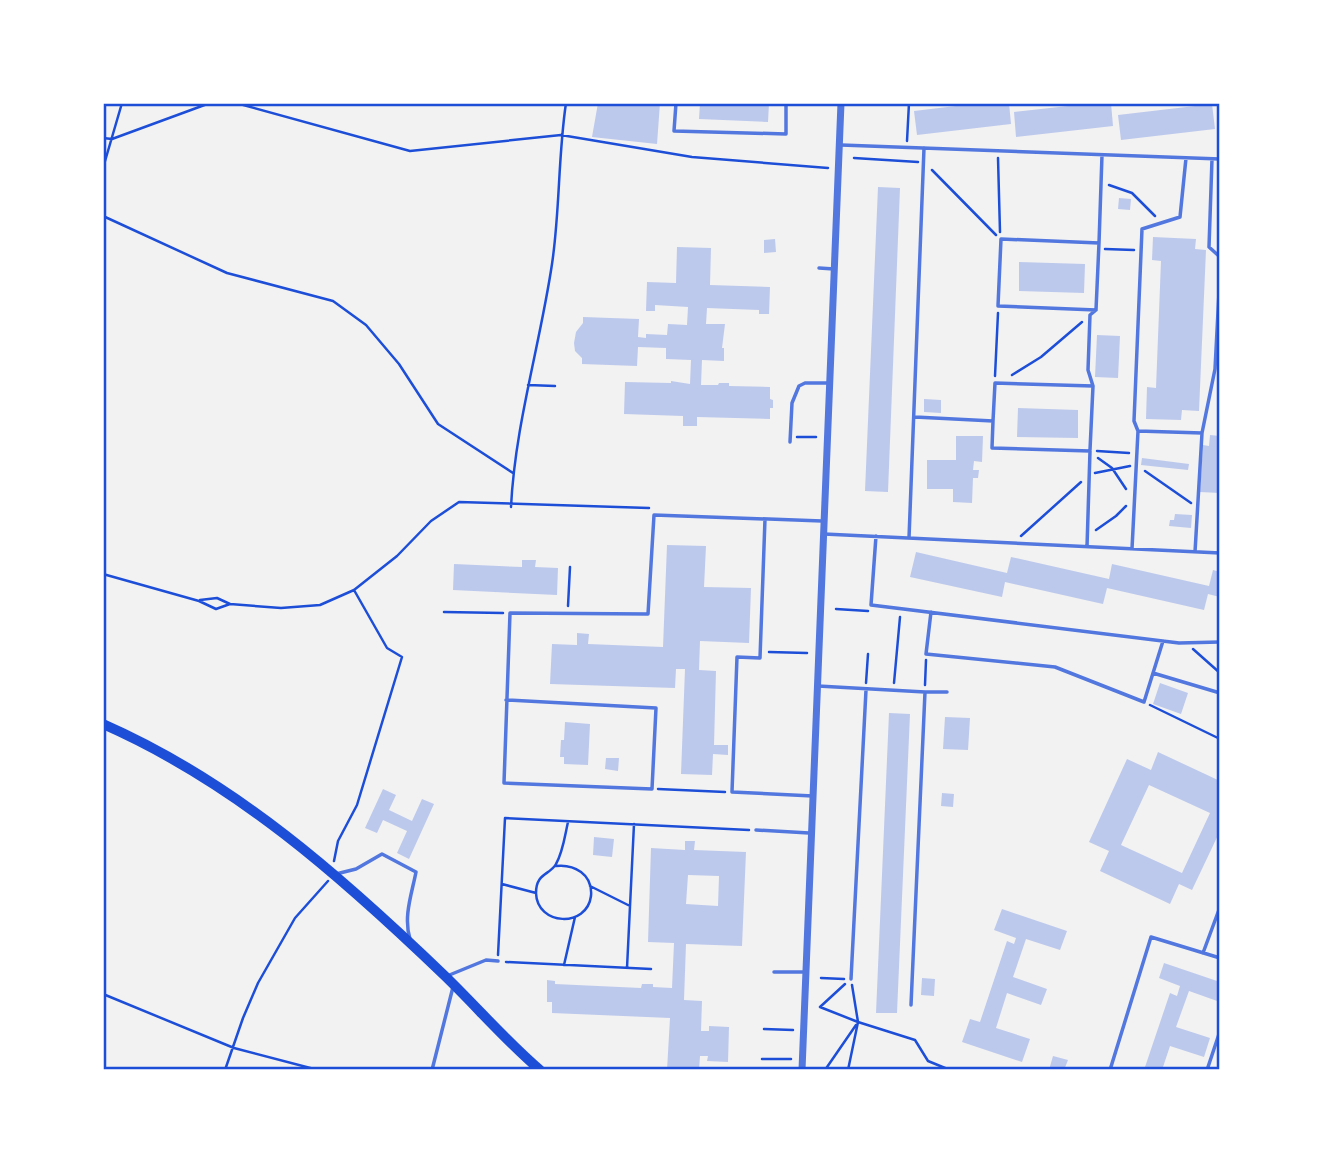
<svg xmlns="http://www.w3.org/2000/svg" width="1323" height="1173" viewBox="0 0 1323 1173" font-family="'IBM Plex Serif',serif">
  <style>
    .building { fill: #bdc9ec; fill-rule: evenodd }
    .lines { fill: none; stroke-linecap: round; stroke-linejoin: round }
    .path { stroke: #1d4ed8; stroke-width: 2.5 }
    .service { stroke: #5277de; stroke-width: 3.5 }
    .minor { stroke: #5277de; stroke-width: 7 }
    .secondary { stroke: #1d4ed8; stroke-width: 10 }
    .neatline { fill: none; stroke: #1d4ed8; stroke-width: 2.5 }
  </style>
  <rect width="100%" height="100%" fill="#f2f2f2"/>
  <path class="building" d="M598,103H660L657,144L592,137Z
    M700,103H769L768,122L699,119Z
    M981,103H1009L1011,124L917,135L914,111Z
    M1095,103H1111L1113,126L1016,137L1014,112Z
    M1212,104L1215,129L1121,140L1118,115Z
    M878,187L900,188L888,492L865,491Z
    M1119,198L1131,199L1130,210L1118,209Z
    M1153,237L1196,239L1195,249L1206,250L1199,411L1182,410L1181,420L1146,419L1147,387L1156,388L1161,261L1152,260Z
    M775,239L776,252L764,253V240Z
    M677,247L711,248L710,285L770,287L769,314H759V310L707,308L706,324H725L722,348H724V361L702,360L701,385H718L719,383H729V386L770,387V399L773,400V408H770V419L697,417V426H683V416L624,414L625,382L671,383V381L690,384L691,360L666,359V348L638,347L637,366L582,364V358L575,351L574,343L576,332L583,323V317L639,319L638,337L646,338V334L667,335L668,324L687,325L688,307L655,305V311H646L647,282L676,283Z
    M1019,262L1085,264L1084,293L1019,291Z
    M1097,335L1120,336L1118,378L1095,377Z
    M924,399L941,400V413L924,412Z
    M1018,408L1078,410V438L1017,437Z
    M1210,435L1220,436V493L1200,492L1203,445L1209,446Z
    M956,436H983L982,462L974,461L973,470H979L978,478H973L972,503L953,502V489H927V460H956Z
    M1142,458L1189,464L1188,470L1141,465Z
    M1175,514L1192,515L1191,528L1169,526L1170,520H1174Z
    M667,545L706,546L704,587L751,588L749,643L700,641L699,670L716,671L714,745H728V755L713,754L712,775L681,774L685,669H676L675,688L550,684L552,644L577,645V633L589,634L588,644L663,647Z
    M916,552L1007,573L1011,557L1109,579L1112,564L1209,586L1213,570L1220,572V597L1208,594L1204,610L1107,588L1103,604L1005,582L1002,597L910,577Z
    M522,560H536L535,567L558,568L557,595L453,590L454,564L522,567Z
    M1160,683L1188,693L1181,714L1153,704Z
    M889,713L910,714L897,1013H876Z
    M945,717L970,718L968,750L943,749Z
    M565,722L590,724L588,765L564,764V757H560L561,740H564Z
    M1158,752L1220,781V831L1192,890L1179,884L1170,904L1100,871L1109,851L1089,842L1127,759L1151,770ZM1149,785L1210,813L1182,873L1121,845Z
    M606,758H619L618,771L605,769Z
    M383,789L396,795L389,810L412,821L422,799L434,804L409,859L397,853L407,831L383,820L377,833L365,828Z
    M942,793L954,794L953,807L941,806Z
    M594,837L614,839L612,857L593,855Z
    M685,841H695L694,850L746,852L742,946L686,944L684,1000L702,1001L701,1031H709V1026L729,1027L728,1062L707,1061L708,1056H700L699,1070H667L670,1018L552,1013V1002H547V980L555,981V984L641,988L642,984H653V987L672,988L674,943L648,942L651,848L685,850ZM688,875L719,876L718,906L686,904Z
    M1002,909L1067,931L1060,950L1026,939L1013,977L1047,989L1041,1005L1007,993L996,1028L1030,1039L1022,1062L962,1042L970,1019L980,1022L1007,941L1014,944L1016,938L994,930Z
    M1164,963L1220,982V1002L1189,991L1176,1027L1210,1038L1204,1057L1170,1046L1162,1070H1144L1170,993L1177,996L1180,986L1159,978Z
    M922,978L935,979L934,996L921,995Z
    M1053,1056L1068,1060L1064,1070H1049Z"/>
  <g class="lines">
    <path class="path" d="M236,103L410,151L561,135L692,157L828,168
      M103,138L112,139L210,103
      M907,141L909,103
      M854,158L918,162
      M998,158L1000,232
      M103,168L122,103
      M932,170L996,235
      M1109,185L1132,193L1155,216
      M103,216L227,273L333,301L366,325L399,364L438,424L513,473
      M1105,249L1134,250
      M1012,375L1041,357L1082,322
      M995,376L998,313
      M528,385L555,386
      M797,437H816
      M1097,451L1129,453
      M1098,458L1112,468L1126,489
      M1145,471L1191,503
      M1095,473L1130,466
      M511,507C515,425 540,345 552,264C560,211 558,156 566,103
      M1096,530L1116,516L1126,506
      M1021,536L1081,482
      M103,574L199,601L216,609L230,604L281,608L320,605L354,590L397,556L431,521L459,502L649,508
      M200,600L217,598L230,604
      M568,606L570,567
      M836,609L868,611
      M444,612L503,613
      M1193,649L1220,673
      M769,652L807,653
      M866,683L868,654
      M894,683L900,617
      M925,685L926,660
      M1150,705L1220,739
      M658,789L725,792
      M334,861L338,841L357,805L402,657L387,648L354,590
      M556,866C574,864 593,874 591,896C587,928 537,926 536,893C536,873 550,875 556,864C563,852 565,835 568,822
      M502,884L536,893
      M590,886L630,906
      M498,955L505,818L749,830
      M506,962L651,969
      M564,965L575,917
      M627,968L634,824
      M821,978L844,979
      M845,984L820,1007L858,1022L915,1040L928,1061L950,1070
      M103,994L234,1048L318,1070
      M764,1029L793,1030
      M762,1059H791
      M225,1070L243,1018L258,983L295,918L328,881
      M817,1070H848
      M825,1070L856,1025
      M848,1070L858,1022L852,985"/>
    <path class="service" d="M676,103L674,131L786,134V103
      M841,145L1220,159
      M1212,159L1209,247L1220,257
      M1001,239L1099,243L1096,310L998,306Z
      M1099,243L1102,155
      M819,268L834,269
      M1093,386L1088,370L1090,315L1096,310
      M915,417L993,421L992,448L1090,451L1087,547
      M993,421L995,383L1093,386L1090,450
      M1138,431L1134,421L1142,229L1180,217L1186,158
      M790,442L792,403L799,386L805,383H829
      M765,519L760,658L737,657L732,792L813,796
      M824,534L1220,553
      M876,536L871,605L1179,643L1220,642
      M909,538L924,148
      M1132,549L1138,431L1202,433
      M1195,552L1202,433L1215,369L1220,273
      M931,612L926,654L1055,667L1144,702L1163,641
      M1153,673L1220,693
      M818,686L925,692L911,1005
      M925,692H947
      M506,700L656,708L652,789L504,783L510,613L648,614L654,515L822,521
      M756,830L809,833
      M336,874L356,869L382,854L416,872C412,893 403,917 410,939
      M1203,953L1220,907
      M774,972H807
      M447,976L486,960L498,961
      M851,979L866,690
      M432,1070L453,987
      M1110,1070L1151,937L1220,958
      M1207,1070L1220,1031"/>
    <path class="minor" d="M802,1070L841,103"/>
    <path class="secondary" d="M103,724C235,782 342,877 445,976C477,1007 506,1041 540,1070"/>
  </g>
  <rect width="1323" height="1173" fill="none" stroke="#ffffff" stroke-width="210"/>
  <rect x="105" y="105" width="1113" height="963" class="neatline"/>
</svg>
